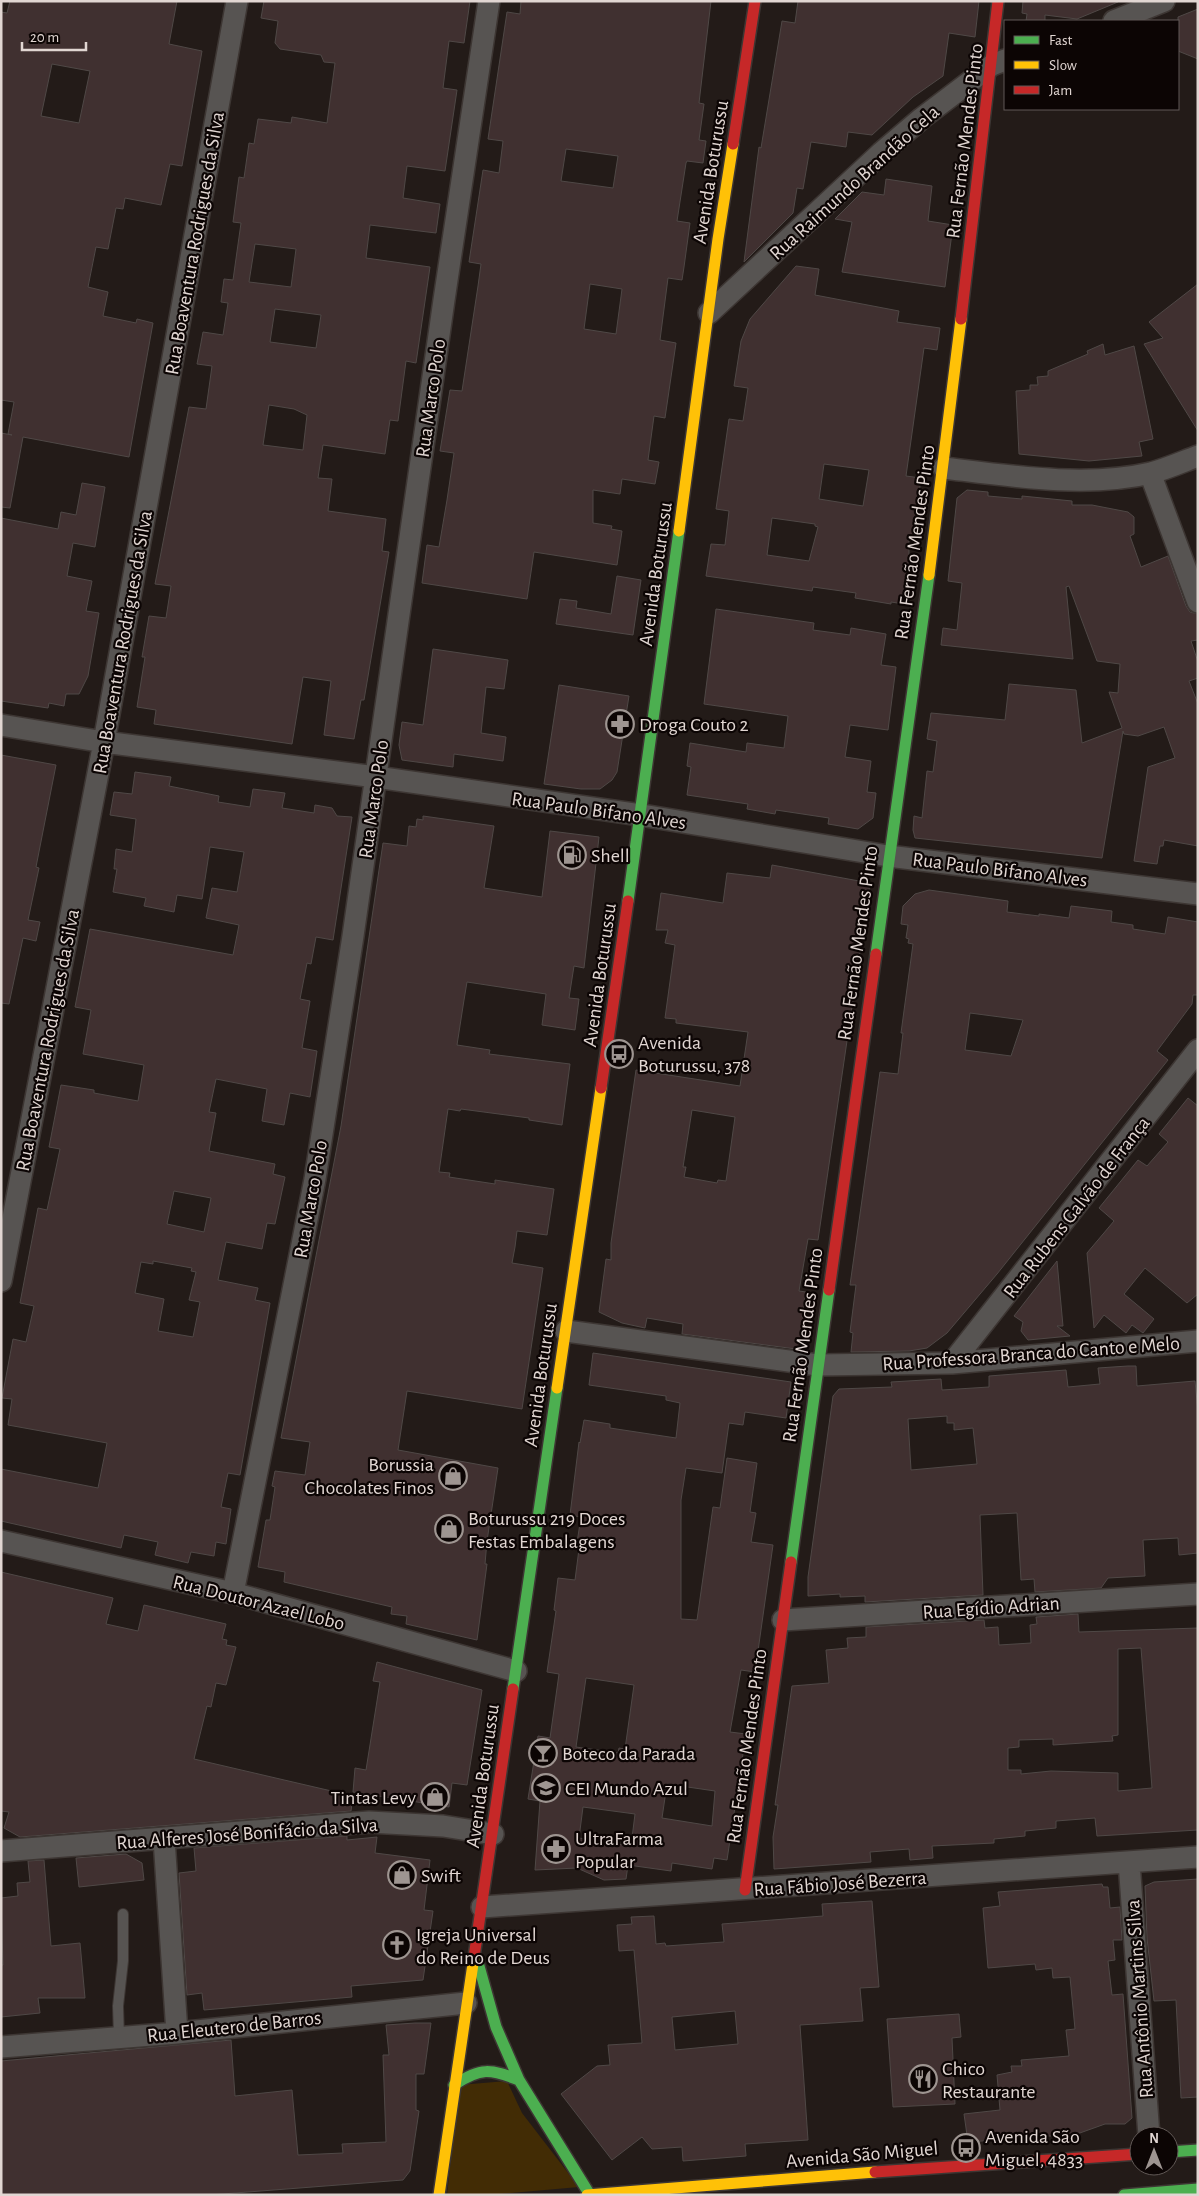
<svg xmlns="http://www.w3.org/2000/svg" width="1199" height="2196" viewBox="0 0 1199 2196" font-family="'Alegreya Sans',sans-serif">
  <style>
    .green { fill: #422c05 }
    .building { fill: #403030; stroke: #4f4846; fill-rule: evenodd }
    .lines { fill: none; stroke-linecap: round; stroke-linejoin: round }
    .lane-casing { stroke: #3d3633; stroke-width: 12 }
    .street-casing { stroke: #3d3633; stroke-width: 24 }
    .fast-casing { stroke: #3d3633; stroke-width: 14 }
    .slow-casing { stroke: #3d3633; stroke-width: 14 }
    .jam-casing { stroke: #3d3633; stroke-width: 14 }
    .lane { stroke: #575452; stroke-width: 10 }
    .street { stroke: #575452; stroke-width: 21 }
    .fast { stroke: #4caf50; stroke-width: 11 }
    .slow { stroke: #ffc107; stroke-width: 11 }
    .jam { stroke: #c62828; stroke-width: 11 }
    .labels { text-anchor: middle; stroke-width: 4.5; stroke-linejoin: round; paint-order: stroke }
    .street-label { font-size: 20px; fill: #e1d6d2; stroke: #0c0504 }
    .poi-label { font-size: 20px; fill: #e1d6d2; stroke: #0c0504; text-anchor: start }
  </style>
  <rect width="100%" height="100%" fill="#231b18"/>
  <path class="green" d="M507,2081L522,2113L579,2187L488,2195H447L459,2085Z"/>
  <path class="building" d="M10,1H177L169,44L202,51L182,166L170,164L161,205L125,198L123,209L116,208L108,249L96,247L88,287L108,292L103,316L136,323L137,319L153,323L129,457L23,437L10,508L1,507V433L12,435L8,434L14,402L1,400V12L7,13ZM52,64L90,71L79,123L41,116Z
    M264,1H470L464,43L449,41L443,88L457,90L445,171L407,166L403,198L440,204L436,233L370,225L366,258L430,267L416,363L406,361L398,421L390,420L385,454L323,445L318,478L332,479L328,511L386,519L382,551L389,552L364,700H361L354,739L324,735L331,681L303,677L292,744L154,724L156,710L137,707L145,657H142L149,616L166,618L171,586L155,584L189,407L206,409L212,366L197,364L203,332L223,335L228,303L221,302L224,279L233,280L241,223L233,222L239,177L244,178L249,143L254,144L258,119L291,123L292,117L327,123L335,63L324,62L321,55L280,49L275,43L278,21L261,18ZM255,244L296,249L291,287L249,282ZM275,309L321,315L316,348L270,342ZM269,405L294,409L307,415L303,450L263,445Z
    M521,1H711L699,103L704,104L699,140L706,141L703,163L687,161L686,163L677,221L690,223L684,267L682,280L668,278L660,340L676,343L665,418L654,416L648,460L659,462L655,484L622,479L620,494L593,490V523L612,526L611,529L622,531L617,565L534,552L527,599L422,583L427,545L439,547L447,500L454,453L440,451L450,390L462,391L478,286L481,264L469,262L483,170L499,173L503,141L488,139L507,12L520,14ZM566,149L618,156L613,188L561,181ZM590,284L622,289L616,334L584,329Z
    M798,1H979L975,37L949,33L943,76L913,97L872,135L848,132L846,147L811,142L803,189L797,188L793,213L744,262L759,147L761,148L782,21L795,23Z
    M1023,1H1118V2L1077,19L1045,15V21H1026L1027,14L1022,13Z
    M1198,9V59L1178,51V17Z
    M886,179L932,186L928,221L953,225L945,287L842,272L852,222L835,219L862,192L884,195Z
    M796,266L819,269L815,295L899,311L897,322L940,328L937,350L924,348L906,476L921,478L913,540H909V572L904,604L891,602V604L855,598L856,593L813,587L812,591L706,576L711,544L725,545L729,511L716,509L729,419L743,421L748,388L734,386L741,341L750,319ZM824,464L869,470L863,506L819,499ZM772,518L815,524V526L818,527L809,561L767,555Z
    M1198,284V431L1144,344L1163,338L1149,322Z
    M1103,344L1105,355L1134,346L1153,439L1139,442L1142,456L1089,461L1019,454L1016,391L1030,390V385H1038L1037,377L1048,376V371L1088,354L1087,351Z
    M82,483L105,487L95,547L73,543L67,576L92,581L86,611L99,613L88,676L79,694H66L64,706L49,703L48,708L1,701V518L58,529L61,512L76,515Z
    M967,490L988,492V496L1022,499V496L1072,501V505H1092L1128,512L1134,517V534L1130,536L1141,567L1168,556L1186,606L1190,612L1198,614V640L1191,641L1198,662V678L1189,681L1198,704V846L1164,840L1163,846H1160L1157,864L1134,861L1148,767L1175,758L1164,727L1138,736L1124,734L1123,731L1102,858L915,838L913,830L914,816L922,818L927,771L933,772L937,741L927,739L931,713L1005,720L1009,684L1076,690L1082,743L1122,728L1109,692L1118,693L1120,664L1097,661L1069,586L1066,587L1073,659L941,645L943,628L957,630L962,583L948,581L957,498Z
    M617,576L641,580L633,635L556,624L560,599L577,601L576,608L611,614Z
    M716,609L814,623L813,630L850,635L851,628L886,634L881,665L896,667L888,730L850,725L845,757L871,761L867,792L876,793L873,818L858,829L828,824L829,818L776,810L775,814L747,809L748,804L687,795L691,767L687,766L690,743L746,752L747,743L784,748L788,716L704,704Z
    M433,649L508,660L504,689L486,687L481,733L506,737L503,761L454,754L453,767L402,760L399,745L402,722L423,725Z
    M559,685L629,696L617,772L612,780L600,789H581L544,784Z
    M1,755L56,765L36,867L39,868L28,920L40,922L36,941L23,938L9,1004L1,1003Z
    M135,772L171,777L169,786L219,796L218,802L250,807L253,789L285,793L282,808L314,813L315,805L332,808L337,816L352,817L333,940L316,937L311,964L307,963L300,999L310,1001L302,1048L317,1051L310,1097L290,1093L284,1125L262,1121L267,1089L216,1079L209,1112L216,1113L209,1151L275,1164L273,1174L285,1177L275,1224L267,1223L262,1249L226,1242L218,1280L258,1288L255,1300L270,1303L240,1475L228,1473L221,1507L231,1509L226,1544L216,1542L214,1556L191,1552L188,1563L155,1555L158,1542L124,1535L121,1548L1,1521V1469L98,1488L107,1443L8,1425L12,1399L2,1398L13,1339L26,1342L34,1306L20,1303L38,1208L47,1210L60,1149L49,1147L61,1085L94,1090V1093L138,1101L144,1065L83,1054L91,1010L75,1007L90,929L233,955L239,925L206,918L212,888L237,892L244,852L210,847L202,899L177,895L174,912L144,906L146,898L113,892L117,869H114L116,849L132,852L136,819L110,815L114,792L132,794ZM174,1191L211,1198L204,1232L167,1224ZM153,1261L192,1268L191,1271L196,1272L189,1300L200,1302L193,1337L158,1331L164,1299L135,1293L141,1262L153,1264Z
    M423,816L494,826L484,888L542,897L550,831L599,837L584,968L574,966L569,998L579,999L575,1030L542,1025L546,994L467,982L464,1000L457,1045L490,1050L489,1054L570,1064L562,1125L529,1120V1118L461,1109L460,1111L448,1109L439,1172L450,1173L449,1177L495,1184V1180L554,1189L547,1235L517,1231L515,1247L512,1263L543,1268L522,1409L407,1391L398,1450L498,1468L487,1541L485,1564H487L477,1640L406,1624L407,1616L391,1614L392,1607L284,1582L285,1572L258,1567L266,1520H270L275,1487L272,1486L275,1471L305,1475L310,1442L281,1438L341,1126L383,843L407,846L409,826L416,827L417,819L423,820Z
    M772,865L870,883L818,1240L808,1239L799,1291L806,1292L802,1317L806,1318L803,1343L796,1349L682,1334L683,1324L647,1318L645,1328L622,1323L599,1312L606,1259L611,1260V1243L636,1070L740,1086L748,1032L676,1023V1019L665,1018L675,945L665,943L668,930H656L661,893L723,903L727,873L770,878ZM692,1110L735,1117L726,1181L718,1180L717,1183L684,1177L686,1167H683Z
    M929,890L1008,901L1007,912L1039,916V914L1069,918L1071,906L1112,911L1111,922L1133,925V929L1165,934L1168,917L1198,922V995H1193L1192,1004L1157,1051L1168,1060L997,1274L947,1333L927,1348L909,1351L851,1352L853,1333L850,1332L856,1285H850L880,1072L898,1074L903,1033H901L913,944L908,943L909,939L906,938L908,925L901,924L903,906L915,894ZM970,1013L1023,1020L1011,1056L965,1050Z
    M1188,1098L1198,1106V1294L1187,1303L1145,1268L1124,1294L1154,1319L1143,1333L1132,1325L1126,1333L1104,1315L1094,1328L1087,1253L1114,1221L1099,1208L1138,1160L1147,1166L1168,1142L1159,1134Z
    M1057,1261L1063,1326H1057L1070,1336L1028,1340L1021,1331L1023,1322L1014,1316Z
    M593,1353L791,1382L786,1418L745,1412L743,1425L729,1423L722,1473L686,1468L681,1500V1619L697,1620L713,1507L720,1508L727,1458L757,1463L750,1512L756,1513L751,1542L773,1545L755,1672L741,1670L730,1732L746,1734L727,1860L714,1858L712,1869L672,1863L671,1871L628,1865L626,1879L604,1880L577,1868L535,1870L540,1801L528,1799L538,1736L550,1738L559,1674L547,1672L556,1611L554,1610L558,1578L575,1580L579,1549H576L581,1517L570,1515L579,1442L580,1443L584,1420L610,1424V1428L676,1438L680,1403L666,1400V1396L589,1385ZM586,1678L634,1685L625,1749L619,1748L618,1753L576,1747ZM667,1784L715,1791L712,1826L662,1818ZM583,1807L635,1814L631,1846L579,1838Z
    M1128,1366H1136L1137,1386L1195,1381L1198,1412V1553L1179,1555L1178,1538L1143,1540L1145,1576L1108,1578L1101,1588L1035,1592L1034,1579L1021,1580L1017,1513L980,1515L983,1595L865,1602V1596L840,1597V1594L808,1596V1577L833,1396L839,1389L892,1387L891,1382L941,1379L942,1390L989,1387V1376L1066,1370L1068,1387L1100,1384L1098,1368ZM947,1416V1423H954V1430L973,1428L977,1464L911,1470L908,1419Z
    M1,1572L113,1598L106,1624L138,1631L144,1605L226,1624L222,1639L227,1640L226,1645L236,1647L226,1685L216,1683L211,1707L207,1706L194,1759L353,1796L351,1811L20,1837L4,1828L9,1812L1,1811Z
    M1078,1614L1079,1632L1198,1628V1830L1097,1836L1095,1818L1056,1821V1828L1025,1831V1836L994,1839V1843L932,1846L933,1858L910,1860L909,1849L870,1852L871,1862L774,1869L773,1837L778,1805H775L792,1686L829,1683L826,1650L848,1648L847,1638L866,1637V1627L984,1620L985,1628L998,1627L999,1645L1031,1643L1030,1625L1037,1624L1036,1617ZM1141,1648L1152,1788L1118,1791V1773L1051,1771L1021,1774V1770H1008V1748L1019,1747V1740L1053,1739V1745L1113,1741L1112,1736L1118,1735V1649Z
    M377,1662L482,1690L467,1785L452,1783L449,1807L353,1792L355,1768L366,1770L380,1682L373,1681Z
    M347,1836V1840L377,1837L375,1853L430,1860L424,1910L433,1911L423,1980L351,1986L352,1997L204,2010L202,1993L187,1995L179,1873L196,1871L194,1848Z
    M126,1854L142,1863L144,1880L79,1887L76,1858Z
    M44,1860L51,1946L80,1943L85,1998H38L40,2013L1,2017V1965H3L1,1898L18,1896L17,1883L30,1882L28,1861Z
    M1198,1879V2097L1181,2098L1176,2000L1154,2001L1147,1938L1145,1886L1154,1882Z
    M1102,1884L1103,1887H1108L1110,1908L1120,1907L1122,1940H1113L1115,1960L1108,1961L1112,1995L1123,1994L1132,2118L1125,2124H1105L1077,2134L968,2142L964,2114L1000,2110L997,2075L1012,2072L1011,2066H1022L1021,2060L1069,2056L1066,2030L1075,2029L1070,1977L1053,1978L1052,1968L1036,1970L1035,1964L988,1968L983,1908L1000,1906L998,1892Z
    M872,1901L879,1987L860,1988L863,2021L800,2025L808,2140L745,2144L746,2156L683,2161L682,2147L652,2149L642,2137L612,2160L561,2094L597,2066L610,2065L608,2045L642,2043L634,1950L619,1951L617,1925L632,1924L631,1917L654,1916L656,1944L665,1943L666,1946L724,1942L722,1924L823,1916L822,1904ZM735,2011L738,2044L675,2050L672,2017Z
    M959,2014L961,2037L952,2038L955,2104L893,2107L887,2019Z
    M415,2023H431L424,2074H416V2110L419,2111L410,2171L403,2180L209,2195H1V2061L231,2040L235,2096L292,2090L298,2155L343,2153L342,2144L386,2142L383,2055H389L386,2025Z"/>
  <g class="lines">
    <defs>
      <path id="lane" d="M119,2037L118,2006L123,1961V1914"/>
      <path id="street" d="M1114,21L1164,1
        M709,313L881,153L922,118L992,65L1005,60
        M944,468C1010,476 1086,488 1151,473C1166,469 1182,462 1198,456
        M1150,473L1198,602
        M1,725L104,742L376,777L641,815L888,856L1198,894
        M1,1281L104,742L237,1
        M566,1331L818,1365L952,1363L1198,1341
        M952,1363L1198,1050
        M1,1541L233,1593L516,1671
        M233,1593L315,1179L353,936L444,300L489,1
        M783,1620L1198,1594
        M164,1839L177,2033
        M1,1851L369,1822L443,1826L493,1834
        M1129,1862L1149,2136
        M482,1907L1198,1857
        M1,2047L177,2033L466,2003"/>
      <path id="fast" d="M628,901L679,531
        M876,954L929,575
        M791,1562L829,1290
        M513,1689L557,1388
        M477,1959L496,2027L519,2080L590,2195
        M454,2085C481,2067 490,2069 519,2080
        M1169,2152L1198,2150
        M1124,2195L1198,2189"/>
      <path id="slow" d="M679,531L718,239L733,144
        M929,575L961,319
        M557,1388L601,1088
        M439,2195L474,1957
        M587,2195L875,2172"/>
      <path id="jam" d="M733,144L755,1
        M961,319L998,1
        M601,1088L628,901
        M829,1290L876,954
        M745,1890L791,1562
        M474,1957L513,1689
        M875,2172L1139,2154"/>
    </defs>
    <use href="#lane" class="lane-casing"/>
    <use href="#street" class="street-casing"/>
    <use href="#fast" class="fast-casing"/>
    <use href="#slow" class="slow-casing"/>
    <use href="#jam" class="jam-casing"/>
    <use href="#lane" class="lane"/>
    <use href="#street" class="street"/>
    <use href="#fast" class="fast"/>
    <use href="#slow" class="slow"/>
    <use href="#jam" class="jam"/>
  </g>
  <defs>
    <symbol id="pharmacy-ring" viewBox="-11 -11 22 22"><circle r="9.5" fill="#0c0504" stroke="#9e9591" stroke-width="1.5"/><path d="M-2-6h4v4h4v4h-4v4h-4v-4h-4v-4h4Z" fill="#9e9591"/></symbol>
    <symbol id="fuel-ring" viewBox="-11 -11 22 22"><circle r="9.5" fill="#0c0504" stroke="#9e9591" stroke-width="1.5"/><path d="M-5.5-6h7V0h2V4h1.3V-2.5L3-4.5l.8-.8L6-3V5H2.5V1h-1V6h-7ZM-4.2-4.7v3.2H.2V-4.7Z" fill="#9e9591"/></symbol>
    <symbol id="bus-ring" viewBox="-11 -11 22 22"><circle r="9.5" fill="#0c0504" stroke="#9e9591" stroke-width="1.5"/><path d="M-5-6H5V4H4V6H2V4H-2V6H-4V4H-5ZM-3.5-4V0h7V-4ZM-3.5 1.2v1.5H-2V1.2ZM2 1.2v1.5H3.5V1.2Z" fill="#9e9591"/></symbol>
    <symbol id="shop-ring" viewBox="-11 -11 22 22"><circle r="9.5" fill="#0c0504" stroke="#9e9591" stroke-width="1.5"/><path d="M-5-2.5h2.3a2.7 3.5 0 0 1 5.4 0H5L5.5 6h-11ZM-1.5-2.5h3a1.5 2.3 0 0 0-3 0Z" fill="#9e9591"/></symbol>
    <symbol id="bar-ring" viewBox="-11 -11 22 22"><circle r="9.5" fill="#0c0504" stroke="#9e9591" stroke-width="1.5"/><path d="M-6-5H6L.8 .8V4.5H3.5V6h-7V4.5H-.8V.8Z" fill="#9e9591"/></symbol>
    <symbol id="school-ring" viewBox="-11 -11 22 22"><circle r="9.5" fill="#0c0504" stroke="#9e9591" stroke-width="1.5"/><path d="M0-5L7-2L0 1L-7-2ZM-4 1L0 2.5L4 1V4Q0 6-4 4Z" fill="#9e9591"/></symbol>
    <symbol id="church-ring" viewBox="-11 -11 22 22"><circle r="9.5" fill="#0c0504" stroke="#9e9591" stroke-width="1.5"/><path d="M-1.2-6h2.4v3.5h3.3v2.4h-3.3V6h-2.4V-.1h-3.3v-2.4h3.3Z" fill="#9e9591"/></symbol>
    <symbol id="restaurant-ring" viewBox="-11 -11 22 22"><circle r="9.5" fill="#0c0504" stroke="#9e9591" stroke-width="1.5"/><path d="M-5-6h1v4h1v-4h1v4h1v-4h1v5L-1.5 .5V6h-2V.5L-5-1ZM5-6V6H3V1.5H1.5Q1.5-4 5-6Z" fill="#9e9591"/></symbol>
  </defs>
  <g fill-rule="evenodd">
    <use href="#pharmacy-ring" x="604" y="708" width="32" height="32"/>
    <use href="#fuel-ring" x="556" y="839" width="32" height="32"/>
    <use href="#bus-ring" x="603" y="1038" width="32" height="32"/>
    <use href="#shop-ring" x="437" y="1460" width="32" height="32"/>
    <use href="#shop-ring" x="433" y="1513" width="32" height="32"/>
    <use href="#bar-ring" x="527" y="1737" width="32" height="32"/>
    <use href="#school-ring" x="530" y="1772" width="32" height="32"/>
    <use href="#shop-ring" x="419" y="1781" width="32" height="32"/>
    <use href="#pharmacy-ring" x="540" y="1833" width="32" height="32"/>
    <use href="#shop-ring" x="386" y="1859" width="32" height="32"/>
    <use href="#church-ring" x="381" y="1929" width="32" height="32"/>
    <use href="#restaurant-ring" x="907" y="2063" width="32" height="32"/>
    <use href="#bus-ring" x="950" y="2132" width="32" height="32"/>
  </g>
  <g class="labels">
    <g class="street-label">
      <text transform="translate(964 141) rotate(-83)" y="7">Rua Fernão Mendes Pinto</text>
      <text transform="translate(710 172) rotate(-81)" y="7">Avenida Boturussu</text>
      <text transform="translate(854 182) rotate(-42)" y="7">Rua Raimundo Brandão Cela</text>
      <text transform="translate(194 243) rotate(-80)" y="7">Rua Boaventura Rodrigues da Silva</text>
      <text transform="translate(430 398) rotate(-82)" y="7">Rua Marco Polo</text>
      <text transform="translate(914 542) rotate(-82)" y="7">Rua Fernão Mendes Pinto</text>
      <text transform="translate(655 574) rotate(-82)" y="7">Avenida Boturussu</text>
      <text transform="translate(122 642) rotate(-80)" y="7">Rua Boaventura Rodrigues da Silva</text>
      <text transform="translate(373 799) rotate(-82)" y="7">Rua Marco Polo</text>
      <text transform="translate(599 810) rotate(8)" y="7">Rua Paulo Bifano Alves</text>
      <text transform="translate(1000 869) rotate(7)" y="7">Rua Paulo Bifano Alves</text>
      <text transform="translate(857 943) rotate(-82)" y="7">Rua Fernão Mendes Pinto</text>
      <text transform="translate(599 975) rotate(-82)" y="7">Avenida Boturussu</text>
      <text transform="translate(47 1040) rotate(-79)" y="7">Rua Boaventura Rodrigues da Silva</text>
      <text transform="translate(310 1199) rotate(-80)" y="7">Rua Marco Polo</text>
      <text transform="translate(1076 1207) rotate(-52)" y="7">Rua Rubens Galvão de França</text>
      <text transform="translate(802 1345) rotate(-82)" y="7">Rua Fernão Mendes Pinto</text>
      <text transform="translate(1031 1353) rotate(-4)" y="7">Rua Professora Branca do Canto e Melo</text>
      <text transform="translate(540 1375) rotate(-82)" y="7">Avenida Boturussu</text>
      <text transform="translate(259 1602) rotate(14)" y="7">Rua Doutor Azael Lobo</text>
      <text transform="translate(991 1607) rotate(-4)" y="7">Rua Egídio Adrian</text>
      <text transform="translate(746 1746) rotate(-82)" y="7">Rua Fernão Mendes Pinto</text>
      <text transform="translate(482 1776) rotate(-82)" y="7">Avenida Boturussu</text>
      <text transform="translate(247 1833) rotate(-4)" y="7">Rua Alferes José Bonifácio da Silva</text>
      <text transform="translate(840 1883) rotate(-4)" y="7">Rua Fábio José Bezerra</text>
      <text transform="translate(1139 1999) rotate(-94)" y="7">Rua Antônio Martins Silva</text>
      <text transform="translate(234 2026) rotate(-6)" y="7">Rua Eleutero de Barros</text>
      <text transform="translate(862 2154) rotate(-5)" y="7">Avenida São Miguel</text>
    </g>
    <g class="poi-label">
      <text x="639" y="731">Droga Couto 2</text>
      <text x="591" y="862">Shell</text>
      <text x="638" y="1049">Avenida<tspan x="638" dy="23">Boturussu, 378</tspan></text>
      <text x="434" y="1471" text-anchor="end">Borussia<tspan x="434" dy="23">Chocolates Finos</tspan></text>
      <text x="468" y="1525">Boturussu 219 Doces<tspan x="468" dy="23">Festas Embalagens</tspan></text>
      <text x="562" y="1760">Boteco da Parada</text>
      <text x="565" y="1795">CEI Mundo Azul</text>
      <text x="416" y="1804" text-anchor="end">Tintas Levy</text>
      <text x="575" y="1845">UltraFarma<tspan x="575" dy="23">Popular</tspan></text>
      <text x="421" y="1882">Swift</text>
      <text x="416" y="1941">Igreja Universal<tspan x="416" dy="23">do Reino de Deus</tspan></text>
      <text x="942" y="2075">Chico<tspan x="942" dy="23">Restaurante</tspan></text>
      <text x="985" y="2143">Avenida São<tspan x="985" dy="23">Miguel, 4833</tspan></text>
    </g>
  </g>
  <rect width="1199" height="2196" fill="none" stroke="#e1d6d2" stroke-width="5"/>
  <rect x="1004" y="20" width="175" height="90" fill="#0c0504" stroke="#615956"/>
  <rect x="1014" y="36" width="25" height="8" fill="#4caf50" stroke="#615956"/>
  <text x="1049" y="45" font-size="15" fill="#e1d6d2">Fast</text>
  <rect x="1014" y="61" width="25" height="8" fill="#ffc107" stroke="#615956"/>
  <text x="1049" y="70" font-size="15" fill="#e1d6d2">Slow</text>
  <rect x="1014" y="86" width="25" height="8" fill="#c62828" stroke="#615956"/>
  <text x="1049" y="95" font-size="15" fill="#e1d6d2">Jam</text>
  <g transform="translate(1154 2151)"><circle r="24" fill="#0c0504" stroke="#615956"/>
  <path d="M0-4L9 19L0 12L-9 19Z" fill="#9e9591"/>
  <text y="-8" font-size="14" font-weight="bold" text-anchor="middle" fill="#e1d6d2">N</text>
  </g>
  <path d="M22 42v8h64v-8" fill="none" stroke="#e1d6d2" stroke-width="2.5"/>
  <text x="30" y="42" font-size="15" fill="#e1d6d2" stroke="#0c0504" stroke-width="4" paint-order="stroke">20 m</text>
</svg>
